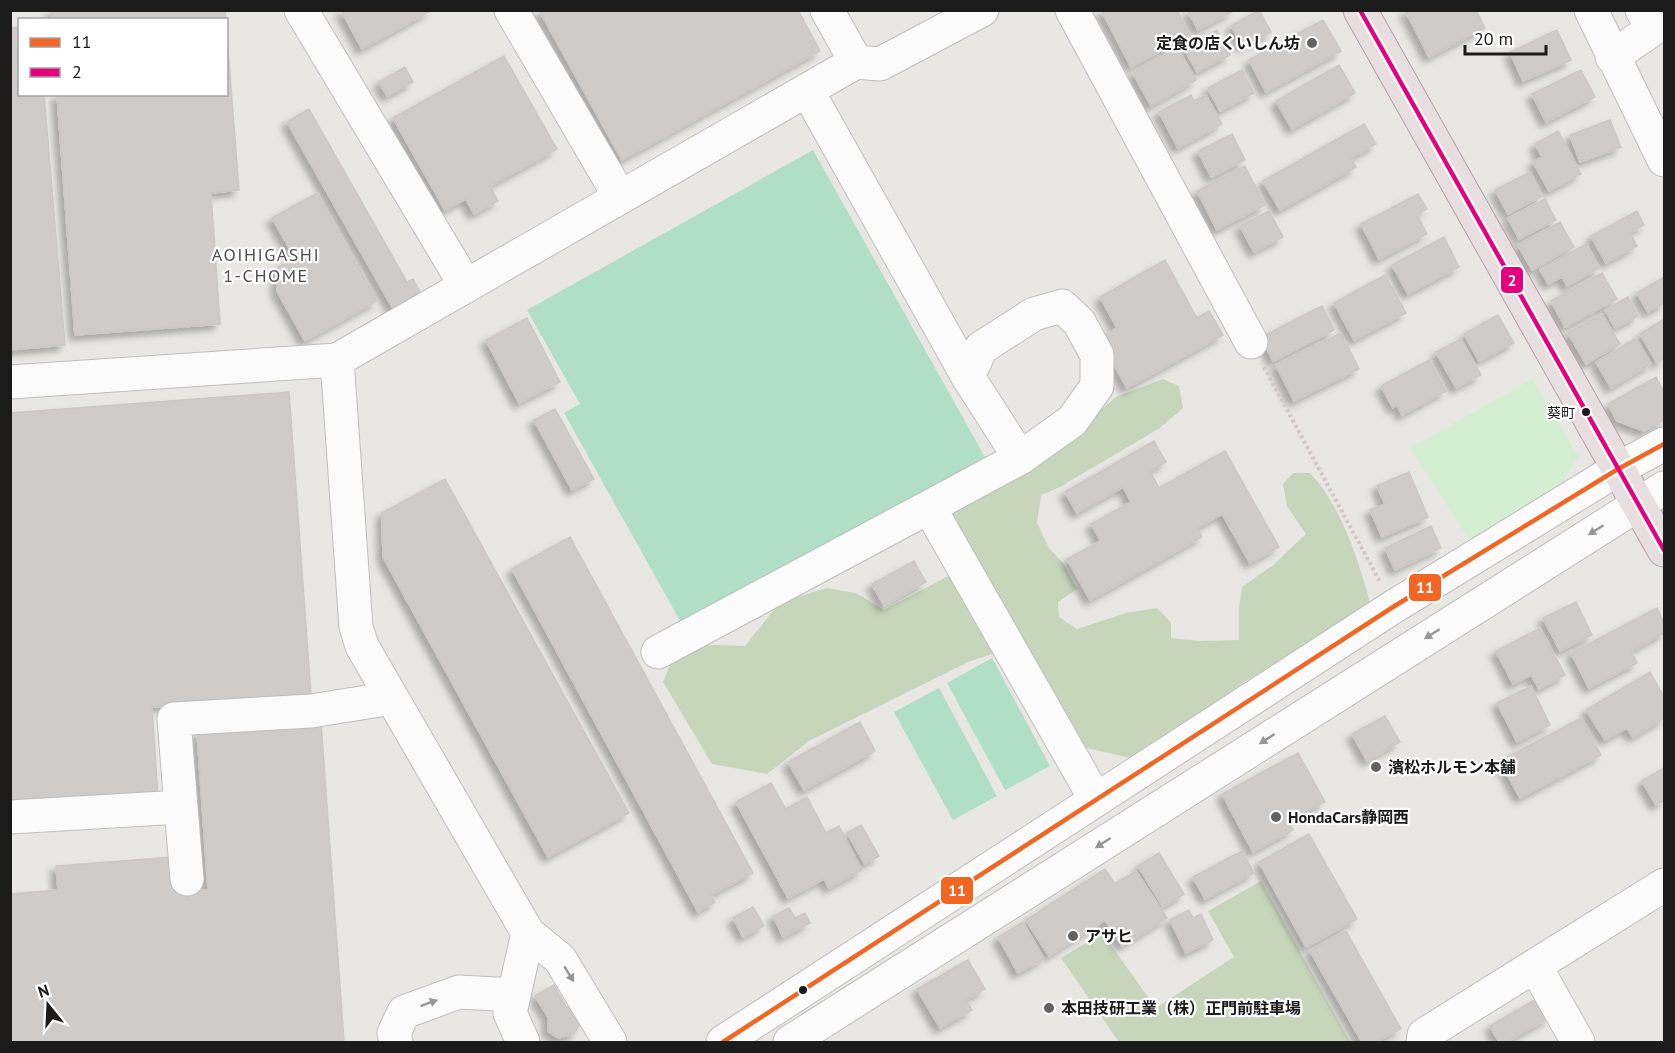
<svg xmlns="http://www.w3.org/2000/svg" width="1675" height="1053" viewBox="0 0 1675 1053" font-family="'PT Sans','Noto Sans JP',sans-serif">
  <style>
    .forest { fill: #c7d6ba }
    .park { fill: #d3eed0 }
    .pitch { fill: #b1dec6 }
    .building { fill: #cecbc9; stroke: #ccc8c5; stroke-width: 1.5; filter: url(#shadow) }
    .lines { fill: none; stroke-linecap: round; stroke-linejoin: round }
    .minor-casing { stroke: #bfbebc; stroke-width: 35 }
    .highway-casing { stroke: #bb9da9; stroke-width: 35 }
    .path { stroke: #d3c6c5; stroke-width: 4; stroke-dasharray: 3 3; stroke-linecap: butt }
    .minor { stroke: #fcfbfb; stroke-width: 33 }
    .highway { stroke: #e7dee0; stroke-width: 33 }
    .bus-1-casing { stroke: #fff; stroke-width: 9 }
    .bus-2-casing { stroke: #fff; stroke-width: 9 }
    .bus-1 { stroke: #f26522; stroke-width: 4.5 }
    .bus-2 { stroke: #e5007d; stroke-width: 4.5 }
    .oneway { fill: #979696 }
    .poi-dot { fill: #636261; stroke: #fff; stroke-width: 2 }
    .bus-dot { fill: #1b1b1b; stroke: #fff; stroke-width: 2 }
    .labels { text-anchor: middle; stroke-width: 4.5; stroke-linejoin: round; paint-order: stroke }
    .bus-label { font-size: 14px; fill: #1b1b1b; stroke: #fff; text-anchor: end }
    .poi-label { font-size: 16px; font-weight: bold; fill: #1b1b1b; stroke: #fff; text-anchor: start }
    .neighbourhood-label { font-size: 18px; letter-spacing: 1.5px; fill: #4e4e4e; stroke: #fff }
    .line-badge { stroke: #fff; stroke-width: 2 }
    .badge-label { font-size: 16px; text-anchor: middle; font-weight: bold; fill: #fff }
  </style>
  <defs>
    <filter id="shadow"><feDropShadow dx="-5.5" dy="5.5" stdDeviation="3" flood-color="#0004"/></filter>
  </defs>
  <rect width="100%" height="100%" fill="#e9e7e4"/>
  <path class="forest" d="M1163,379L1179,386L1183,408L1160,428L1060,487L1041,495L1037,523L1049,548L1063,563L1077,589L1058,602L1059,617L1077,629L1126,613L1157,608L1171,622V638L1200,641L1239,640V609L1242,587L1273,565L1306,534L1287,506L1283,484L1293,473H1310C1342,508 1358,558 1370,603L1313,641L1246,681L1136,759L1086,748L947,507L1095,415L1116,397Z
    M950,575L995,653L968,662L809,741L767,774L712,764L663,682L672,660L685,644L745,646L780,602L826,588L856,593L884,610Z
    M1261,881L1350,1042H1119L1061,958L1102,933L1156,1008L1234,957L1208,911Z"/>
  <path class="park" d="M1532,379L1578,456L1559,488L1471,542L1410,448Z"/>
  <path class="pitch" d="M813,150L985,457L683,626L564,413L580,404L527,310Z
    M992,658L1050,766L1005,790L947,683Z
    M939,688L997,796L953,820L894,712Z"/>
  <path class="building" d="M51,10H225L226,20H51Z
    M341,10H432L362,49Z
    M539,10H798L820,51L622,160Z
    M1101,10H1177L1190,35L1131,67Z
    M1187,10H1235L1198,30Z
    M1259,10L1271,32L1243,47L1231,26Z
    M1405,10H1476L1485,28L1429,57Z
    M1323,20L1341,51L1266,92L1249,60Z
    M226,24L239,190L211,193L220,324L75,335L57,94H226Z
    M20,27V94H44L65,345L10,350V28Z
    M1217,30L1230,55L1197,72L1184,48Z
    M1557,30L1571,60L1523,81L1510,52Z
    M1178,48L1196,80L1151,106L1133,73Z
    M504,56L557,149L490,186L498,201L474,214L466,199L445,210L393,118Z
    M1339,65L1355,93L1292,129L1276,101Z
    M405,67L413,82L387,96L379,82Z
    M1242,70L1254,93L1220,111L1208,88Z
    M1581,70L1595,97L1546,122L1532,94Z
    M1191,95L1194,101L1206,95L1222,124L1178,148L1159,112Z
    M309,109L407,282L413,279L425,301L397,316L287,122Z
    M1610,120L1621,147L1580,162L1570,135Z
    M1364,124L1376,144L1351,158L1356,167L1280,210L1263,181Z
    M1558,131L1581,174L1549,191L1533,162L1542,157L1535,144Z
    M1232,134L1245,160L1211,177L1198,151Z
    M1245,166L1265,205L1217,230L1197,191Z
    M1530,172L1542,196L1508,214L1495,190Z
    M317,193L377,301L305,341L277,291V268L295,258L272,218Z
    M1418,194L1427,209L1417,214L1427,234L1379,259L1361,224Z
    M1545,199L1556,220L1519,239L1508,218Z
    M1269,211L1283,237L1254,252L1240,226Z
    M1637,211L1644,225L1630,233L1637,246L1606,263L1591,236Z
    M1560,222L1574,247L1532,270L1518,245Z
    M1444,237L1459,267L1408,294L1392,265Z
    M1586,244L1599,268L1567,286L1562,277L1548,284L1540,269Z
    M1165,260L1197,318L1209,311L1223,335L1127,388L1099,338L1117,328L1100,297Z
    M1602,273L1617,299L1565,327L1551,301Z
    M1385,275L1406,313L1354,340L1334,303Z
    M1664,277V303L1648,312L1637,293Z
    M1628,297L1638,316L1615,328L1605,310Z
    M1322,306L1334,330L1273,361L1261,337Z
    M1602,314L1620,344L1586,364L1568,333Z
    M1498,315L1514,343L1479,361L1464,334Z
    M527,318L560,382L519,403L486,340Z
    M1664,319V358L1657,363L1640,334Z
    M1341,333L1359,369L1294,401L1276,365Z
    M1636,338L1651,364L1611,388L1596,362Z
    M1461,339L1481,375L1456,388L1436,352Z
    M1429,360L1446,391L1402,415L1397,405L1393,408L1381,386Z
    M1656,377L1664,392V420L1644,431L1617,421L1608,404Z
    M289,392L311,695L152,707L158,797L10,809V413Z
    M555,409L594,479L572,490L534,420Z
    M1154,441L1166,462L1150,471L1159,488L1225,451L1279,547L1250,563L1222,514L1197,528L1202,537L1090,600L1067,559L1101,541L1091,524L1131,502L1123,487L1077,513L1065,492Z
    M1409,472L1428,517L1382,537L1370,510L1385,504L1377,486Z
    M445,479L629,813L548,857L383,557L382,513Z
    M1431,526L1441,548L1395,570L1385,548Z
    M570,537L753,873L711,895L715,902L698,912L512,569Z
    M914,561L926,582L884,606L872,584Z
    M1576,602L1592,635L1560,651L1543,618Z
    M1657,608L1664,623V633L1631,651L1637,663L1589,688L1571,653Z
    M1540,628L1565,675L1539,689L1531,675L1513,684L1496,651Z
    M1650,672L1664,697V718L1633,737L1627,728L1605,740L1586,710Z
    M1531,686L1550,725L1517,742L1497,703Z
    M1385,716L1400,742L1367,761L1352,734Z
    M1581,718L1601,755L1520,798L1500,761Z
    M860,722L875,751L804,790L788,762Z
    M321,723L344,1042H10V894L58,890L56,866L173,857L176,892L208,890L197,732Z
    M1298,753L1325,802L1288,821L1293,830L1253,852L1222,794Z
    M1664,768V800L1656,805L1642,781Z
    M771,783L786,809L807,797L826,833L839,826L862,870L829,888L824,879L788,898L736,802Z
    M861,825L879,856L865,864L847,833Z
    M1309,834L1357,919L1306,947L1259,862Z
    M1242,851L1254,873L1205,899L1193,877Z
    M1159,853L1184,894L1163,907L1138,866Z
    M1105,869L1115,884L1136,871L1167,918L1122,946L1105,920L1049,956L1026,920Z
    M753,907L764,926L743,937L733,918Z
    M789,908L795,918L805,913L810,923L783,937L773,916Z
    M1189,910L1193,918L1201,914L1213,940L1186,953L1170,920Z
    M1023,922L1044,959L1018,973L998,937Z
    M1346,931L1401,1029L1376,1042H1362L1310,951Z
    M968,960L985,989L966,1000L972,1010L940,1028L917,989Z
    M554,985L566,1006L574,1011L580,1024L574,1034L558,1038L548,1031V1017L535,996Z
    M1538,998L1549,1018L1507,1042H1499L1490,1026Z"/>
  <g class="lines">
    <defs>
      <path id="minor" d="M301,10L466,286
        M511,10L620,197
        M1072,10L1251,342
        M1591,10L1664,160
        M1612,57L1653,29L1642,10
        M856,62L880,64L982,10
        M807,90L968,377
        M337,360L856,62L827,10
        M10,382L337,360L356,627L362,646L528,933L560,959L610,1042
        M929,507L1020,458L968,377L981,348L1034,314L1062,306L1079,322L1097,355V386L1072,421L1020,458
        M658,652L929,507L1096,800
        M181,807L187,879
        M10,817L181,807L174,719L311,711L392,698
        M1535,966L1578,1042
        M396,1042L394,1033L404,1012L459,992L514,995
        M523,1042L510,1013L528,933
        M723,1042L1393,607L1618,469L1664,444
        M790,1042L1664,488
        M1423,1042L1424,1035L1664,885"/>
      <path id="highway" d="M1360,10L1664,550"/>
    </defs>
    <use href="#minor" class="minor-casing"/>
    <use href="#highway" class="highway-casing"/>
    <path class="path" d="M1264,367L1380,582"/>
    <use href="#minor" class="minor"/>
    <use href="#highway" class="highway"/>
    <defs>
      <path id="bus-1" d="M723,1042L1393,607L1618,469L1664,444"/>
      <path id="bus-2" d="M1360,10L1664,550"/>
    </defs>
    <use href="#bus-1" class="bus-1-casing"/>
    <use href="#bus-2" class="bus-2-casing"/>
    <use href="#bus-1" class="bus-1"/>
    <use href="#bus-2" class="bus-2"/>
  </g>
  <defs><path id="oneway-solid" d="M-6-.8H1V-3.2L6.5 0L1 3.2V.8H-6Z" transform="scale(1.5)"/></defs>
  <g class="oneway">
    <use href="#oneway-solid" transform="translate(1596 530) rotate(148)"/>
    <use href="#oneway-solid" transform="translate(1432 634) rotate(148)"/>
    <use href="#oneway-solid" transform="translate(1267 739) rotate(147)"/>
    <use href="#oneway-solid" transform="translate(1103 843) rotate(147)"/>
    <use href="#oneway-solid" transform="translate(569 974) rotate(59)"/>
    <use href="#oneway-solid" transform="translate(429 1003) rotate(-20)"/>
  </g>
  <g class="poi-dot">
    <circle cx="1312" cy="43" r="6"/>
    <circle cx="1376" cy="767" r="6"/>
    <circle cx="1276" cy="817" r="6"/>
    <circle cx="1073" cy="936" r="6"/>
    <circle cx="1049" cy="1008" r="6"/>
  </g>
  <g class="bus-dot">
    <circle cx="1586" cy="412" r="5"/>
    <circle cx="803" cy="990" r="5"/>
  </g>
  <g class="labels">
    <g class="bus-label">
      <text x="1575" y="418">葵町</text>
    </g>
    <g class="poi-label">
      <text x="1300" y="49" text-anchor="end">定食の店くいしん坊</text>
      <text x="1388" y="773">濱松ホルモン本舗</text>
      <text x="1288" y="823">HondaCars静岡西</text>
      <text x="1085" y="942">アサヒ</text>
      <text x="1061" y="1014">本田技研工業（株）正門前駐車場</text>
    </g>
    <g class="neighbourhood-label">
      <text x="266" y="261">AOIHIGASHI<tspan x="266" dy="21">1-CHOME</tspan></text>
    </g>
  </g>
  <g class="line-badge">
    <rect x="1500" y="266" width="24" height="28" rx="6" fill="#e5007d"/>
    <rect x="1408" y="573" width="34" height="29" rx="6" fill="#f26522"/>
    <rect x="940" y="876" width="34" height="29" rx="6" fill="#f26522"/>
  </g>
  <g class="badge-label">
    <text x="1512" y="286">2</text>
    <text x="1425" y="593">11</text>
    <text x="957" y="896">11</text>
  </g>
  <rect width="1675" height="1053" fill="none" stroke="#1b1b1b" stroke-width="24"/>
  <rect x="18" y="18" width="210" height="78" fill="#ffffff" stroke="#a4a4a4" stroke-width="1.5"/>
  <rect x="30" y="38" width="30" height="9" fill="#f26522" stroke="#a4a4a4" stroke-width="1.5"/>
  <text x="72" y="48" font-size="18" fill="#1b1b1b">11</text>
  <rect x="30" y="68" width="30" height="9" fill="#e5007d" stroke="#a4a4a4" stroke-width="1.5"/>
  <text x="72" y="78" font-size="18" fill="#1b1b1b">2</text>
  <g transform="translate(48 1005) rotate(342)" stroke="#ffffff" stroke-width="4.5" paint-order="stroke">
  <path d="M0-4.5L10 22L0 15L-10 22Z" fill="#1b1b1b"/>
  <text y="-9" font-size="16" font-weight="bold" text-anchor="middle" fill="#1b1b1b">N</text>
  </g>
  <path d="M1465 45v9h81v-9" fill="none" stroke="#1b1b1b" stroke-width="3"/>
  <text x="1474" y="45" font-size="18" fill="#1b1b1b" stroke="#ffffff" stroke-width="4.5" paint-order="stroke">20 m</text>
</svg>
